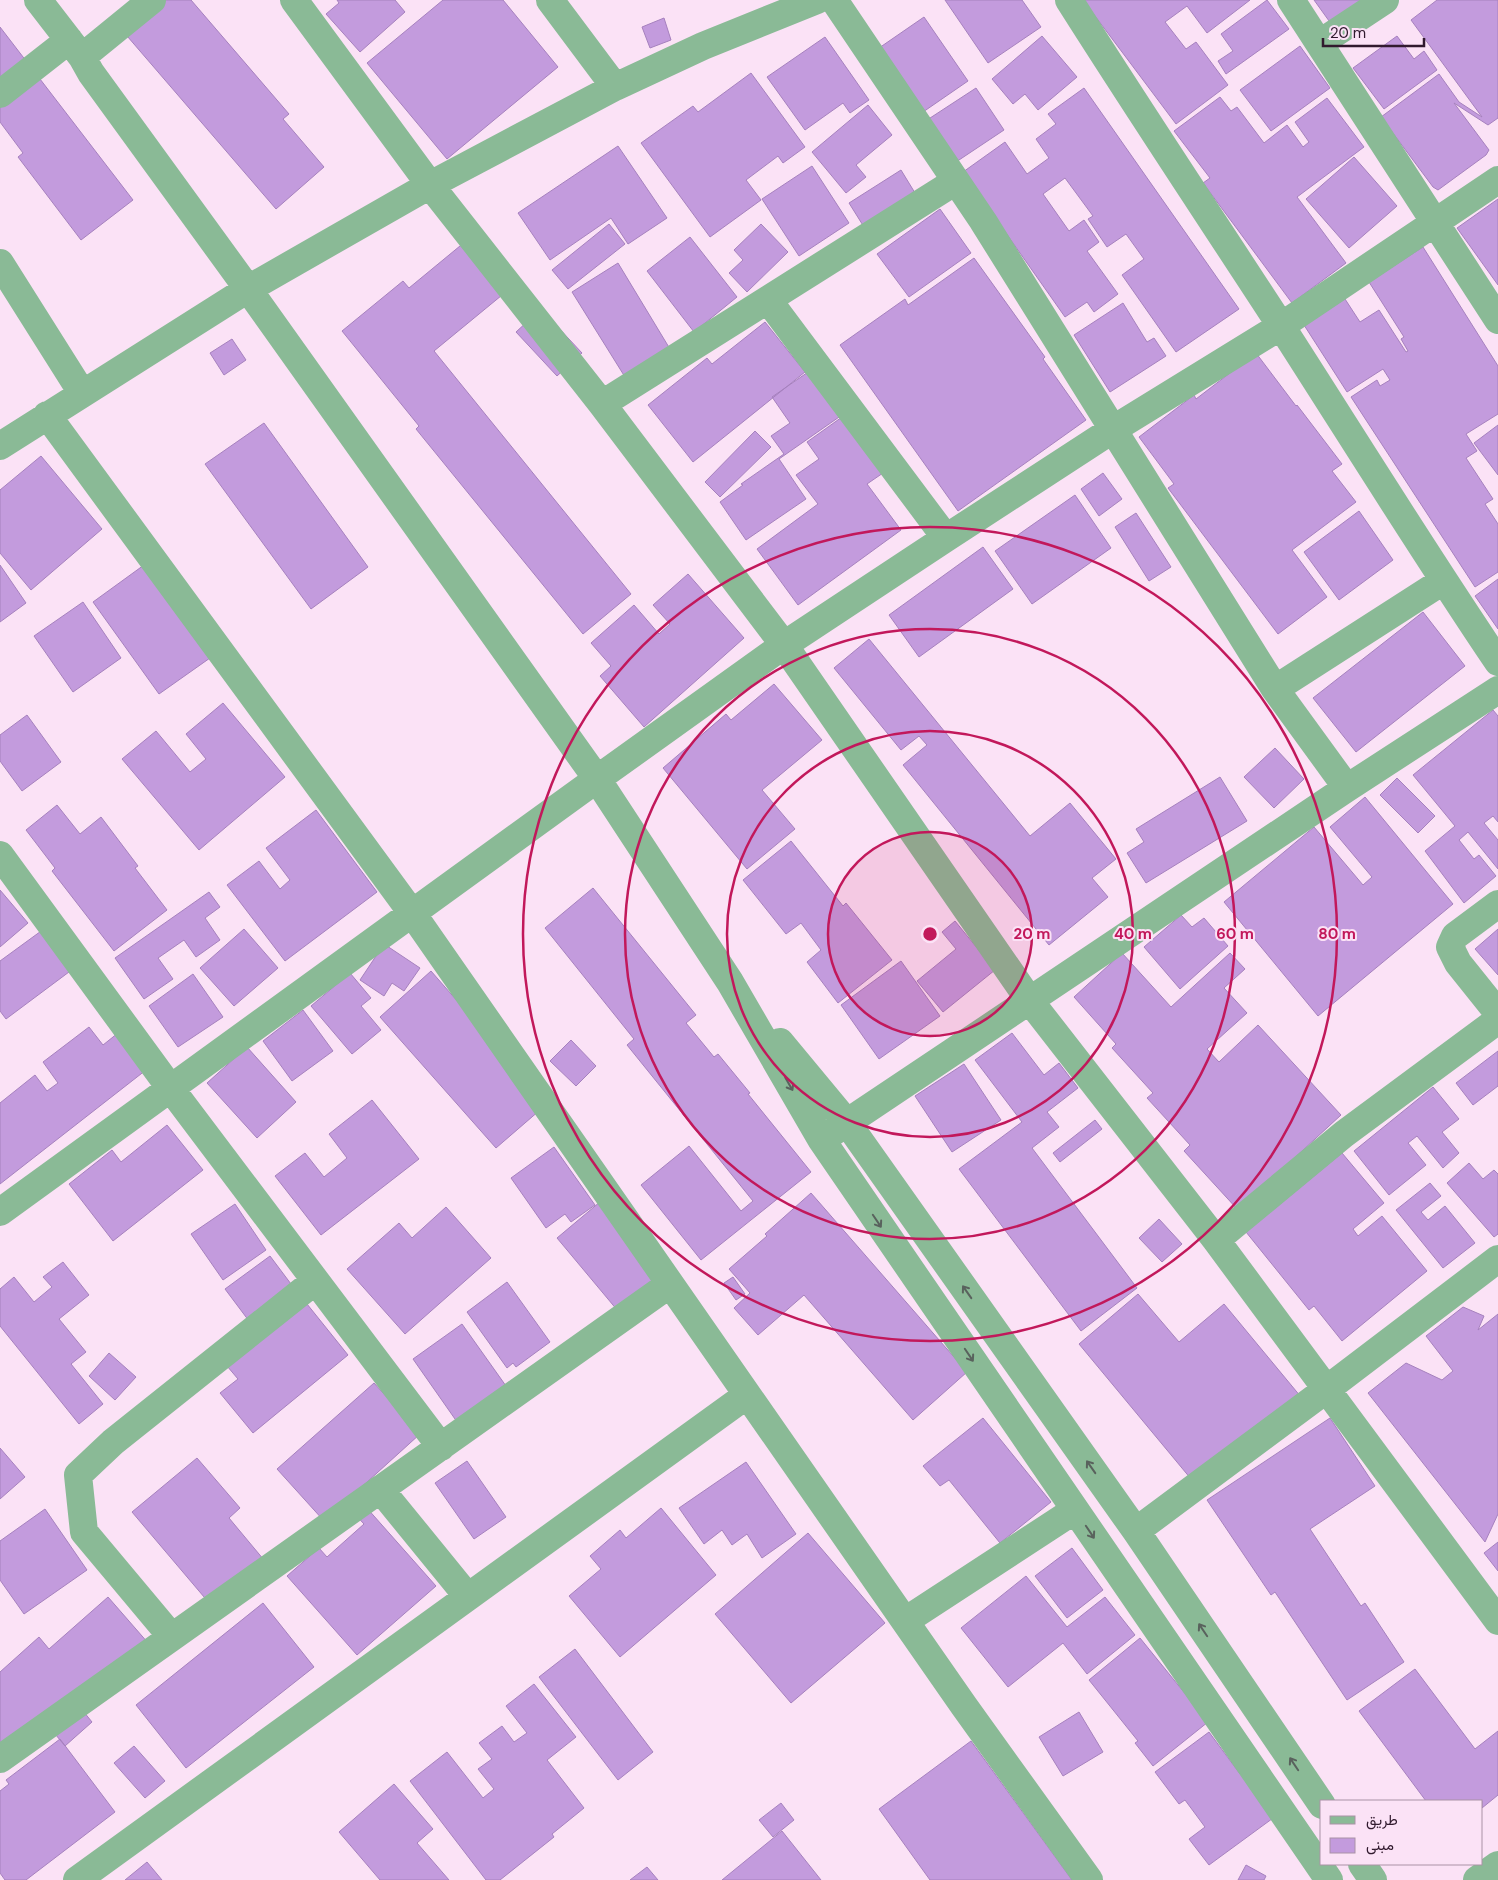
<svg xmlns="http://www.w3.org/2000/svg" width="1498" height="1880" viewBox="0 0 1498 1880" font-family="'DM Sans',Vazirmatn,sans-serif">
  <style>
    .building { fill: #c39bdd; stroke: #a681be }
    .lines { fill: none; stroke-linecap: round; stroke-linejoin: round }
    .minor { stroke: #8aba96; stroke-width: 28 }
    .oneway { stroke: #59625d }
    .ring { fill: none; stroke: #c2185b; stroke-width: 2.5 }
    .centre { fill: #c2185b; stroke: #fbe2f6; stroke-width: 2.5 }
    .ring-label { font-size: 15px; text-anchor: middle; font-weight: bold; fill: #c2185b; stroke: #fbe2f6; stroke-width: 4; stroke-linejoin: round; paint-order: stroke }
  </style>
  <rect width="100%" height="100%" fill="#fbe2f6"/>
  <path class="building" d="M141,0H191L289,114L283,119L324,167L276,209L115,22Z
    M337,0H395L405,12L360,52L326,14L339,3Z
    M443,0H503L558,67L447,159L367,63Z
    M945,0H1022L1041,27L988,63Z
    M1083,0H1250L1207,33L1187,6L1165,22L1186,49L1196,42L1228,85L1176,124Z
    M1267,0L1289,29L1226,74L1218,61L1233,51L1221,34Z
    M1314,0H1382L1337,32Z
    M1437,0H1498V118L1488,125L1454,103L1489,150L1486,155L1438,190L1433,187L1381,117L1439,74L1459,102L1482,117L1411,20Z
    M924,17L968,81L923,112L879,48Z
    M664,18L671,40L650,48L642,27Z
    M0,27L133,200L81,240L18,157L23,153L0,122Z
    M1042,36L1077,77L1038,110L1025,94L1013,104L992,79Z
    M1397,36L1414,59L1424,51L1437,70L1384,109L1353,68Z
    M825,37L869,100L850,113L843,103L805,130L767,77Z
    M1300,46L1330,88L1271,131L1240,90Z
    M751,73L805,147L783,163L778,156L746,180L761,200L710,237L641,143L693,106L698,112Z
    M976,88L1004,130L956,162L927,120Z
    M1084,88L1239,309L1176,352L1122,275L1144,259L1126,234L1107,247L1088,219L1093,216L1065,178L1043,194L1069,231L1084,220L1099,242L1087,251L1118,294L1094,312L1087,302L1065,317L963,172L1005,142L1027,174L1049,158L1036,139L1056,124L1048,114Z
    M1220,97L1231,111L1237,107L1264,143L1287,125L1303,147L1309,142L1295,122L1327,98L1364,147L1297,197L1346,263L1292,303L1203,183L1210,178L1174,131Z
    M868,105L892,135L856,165L866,177L846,193L812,152Z
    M618,146L667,218L628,244L611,218L550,260L518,213Z
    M1354,157L1397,206L1349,248L1306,199Z
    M812,166L849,223L799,256L762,199Z
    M901,170L923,206L864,227L849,203Z
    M1498,199V285L1457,228Z
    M940,209L971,253L909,297L877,254Z
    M609,224L625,244L568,289L552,270Z
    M761,224L788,252L747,292L729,273L743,260L734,250Z
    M690,237L737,297L694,332L647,271Z
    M466,241L507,291L434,351L631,594L583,634L416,429L419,426L342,331L403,281L409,288Z
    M1423,247L1498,366V414L1466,434L1477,451L1466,458L1493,499L1485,504L1498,524V572L1475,587L1351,397L1377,380L1380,386L1390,380L1383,369L1347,392L1304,325L1345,299L1360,322L1379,310L1406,352L1408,351L1401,339L1404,337L1369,282Z
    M974,258L1045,357L1043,359L1086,420L958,511L840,345L905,299L908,305Z
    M618,263L670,349L625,377L572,292Z
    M1123,303L1147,342L1154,338L1166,356L1110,392L1074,335Z
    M541,309L582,353L557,376L516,332Z
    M765,322L805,372L693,462L648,405L707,358L712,364Z
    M232,339L246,360L224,375L210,353Z
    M1256,353L1296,406L1297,405L1342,464L1332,471L1356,502L1292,550L1327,597L1278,634L1168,488L1174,484L1139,437L1194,395L1196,399Z
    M811,370L842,415L779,459L806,499L746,540L720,502L743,485L741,484L784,454L771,436L790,423L772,397Z
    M842,417L883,473L867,484L901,530L798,605L757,549L818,504L796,475L819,459L807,442Z
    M264,423L368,567L311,609L205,464Z
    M1498,425V475L1474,443Z
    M755,431L771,447L720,497L705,482Z
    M41,456L102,529L31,590L0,553V490Z
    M1103,473L1122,499L1099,516L1081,489Z
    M1075,495L1111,548L1032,604L995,551Z
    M1359,511L1393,560L1339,600L1304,552Z
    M1136,513L1171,567L1149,581L1115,527Z
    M983,547L1013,589L919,657L889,615Z
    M0,565L26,603L0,622Z
    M144,565L210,658L159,694L93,602Z
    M688,574L744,638L644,727L600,676L611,666L591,643L634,605L659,634L670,624L653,605Z
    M1498,579V629L1475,596Z
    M83,602L121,658L73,692L34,636Z
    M1423,612L1465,666L1356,752L1313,698Z
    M869,639L1030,836L1070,803L1116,859L1092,878L1108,897L1049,945L903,765L927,745L919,736L901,750L834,668Z
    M774,684L822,740L762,790L795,829L747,869L663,768L726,714L731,720Z
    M223,703L285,777L199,850L122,759L156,731L190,772L206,759L186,734Z
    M1493,710L1498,716V822L1493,816L1484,823L1498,840V869L1468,832L1459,840L1474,859L1479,855L1496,876L1464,903L1425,851L1455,826L1413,775Z
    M27,715L61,762L22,791L0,761V735Z
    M1275,748L1304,779L1274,808L1244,777Z
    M1220,777L1247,821L1146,883L1127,853L1144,842L1136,829Z
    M1397,778L1435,816L1418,833L1380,795Z
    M1365,797L1453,904L1318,1016L1224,902L1314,827L1363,885L1372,877L1330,827Z
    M57,805L80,834L101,817L138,866L135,868L167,910L114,951L52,871L55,868L26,830Z
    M316,810L377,892L285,961L227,885L259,861L280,889L290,880L266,848Z
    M791,841L843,906L846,903L892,960L838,1003L807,962L821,950L801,923L786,934L743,880Z
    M593,888L696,1015L686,1023L714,1057L718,1054L750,1093L748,1094L811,1172L701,1260L641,1185L689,1146L741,1211L753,1201L627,1045L634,1039L545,928Z
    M0,890L28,923L0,947Z
    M209,892L220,907L205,918L220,940L196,957L184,940L158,958L173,979L144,999L115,958Z
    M1181,915L1192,927L1204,918L1228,946L1180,989L1144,947Z
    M955,921L995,970L943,1012L917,981L956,949L942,932Z
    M48,926L77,966L6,1019L0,1011V961Z
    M244,929L278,968L234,1006L200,968Z
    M1498,929V975L1475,949Z
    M384,944L420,968L404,991L392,983L384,996L360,980Z
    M1122,953L1171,1007L1230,953L1245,969L1224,988L1247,1013L1207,1049L1219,1062L1258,1025L1341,1115L1238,1210L1184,1151L1190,1145L1147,1098L1153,1093L1112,1048L1116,1044L1074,997Z
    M901,961L940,1016L879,1059L841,1005Z
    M431,971L547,1104L496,1148L380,1017Z
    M350,973L371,998L361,1006L381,1030L352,1054L311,1006Z
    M193,974L223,1017L178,1047L149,1006Z
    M303,1010L333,1051L292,1081L263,1041Z
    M89,1027L103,1045L118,1033L146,1070L0,1184V1103L35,1075L47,1091L58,1083L43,1062Z
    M1012,1033L1044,1075L1059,1063L1078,1088L1047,1112L1059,1127L1032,1148L1137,1288L1081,1331L959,1169L1022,1122L975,1060Z
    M571,1040L596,1066L576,1086L550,1061Z
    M247,1047L296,1102L257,1138L207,1083Z
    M1498,1051V1086L1473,1105L1456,1083Z
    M964,1064L1001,1120L952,1152L915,1096Z
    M1433,1087L1459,1119L1442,1132L1459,1153L1443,1168L1417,1136L1408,1143L1426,1165L1389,1195L1354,1151Z
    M372,1100L419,1159L321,1235L275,1176L305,1153L324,1177L347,1158L329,1134Z
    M1095,1120L1102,1129L1060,1162L1053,1153Z
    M167,1125L203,1170L113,1241L69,1184L112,1150L121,1162Z
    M554,1147L595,1205L571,1222L565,1214L546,1228L511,1178Z
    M1342,1153L1384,1203L1353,1229L1358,1236L1382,1216L1427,1271L1342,1341L1314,1306L1309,1310L1246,1232Z
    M1469,1163L1483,1179L1494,1170L1498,1174V1234L1494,1237L1447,1183Z
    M1430,1183L1441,1196L1421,1212L1428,1220L1445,1206L1475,1243L1443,1268L1396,1210Z
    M811,1193L967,1372L913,1420L804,1295L758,1335L734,1308L750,1293L729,1269L767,1236L765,1234Z
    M607,1196L673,1276L623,1317L557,1238Z
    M235,1204L266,1250L223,1280L191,1234Z
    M446,1207L491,1258L405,1334L347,1269L399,1223L412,1238Z
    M1159,1219L1182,1244L1162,1262L1139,1238Z
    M270,1256L297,1292L252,1325L225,1289Z
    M63,1262L89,1295L59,1319L86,1352L71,1364L103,1404L79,1424L0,1326V1289L14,1277L34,1302L52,1287L43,1277Z
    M733,1277L745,1294L736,1300L724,1283Z
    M507,1282L550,1342L516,1367L513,1363L507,1368L467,1312Z
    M1138,1294L1179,1342L1224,1304L1306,1403L1201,1491L1079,1344Z
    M307,1304L348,1355L253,1433L220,1393L238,1379L227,1366Z
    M1463,1307L1484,1316L1478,1330L1498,1314V1514L1485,1542L1368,1393L1406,1363L1442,1380L1453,1371L1426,1336Z
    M462,1324L511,1393L462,1429L413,1359Z
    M109,1353L136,1377L115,1400L89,1376Z
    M374,1383L420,1434L324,1521L277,1469Z
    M983,1418L1051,1502L1000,1543L949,1480L940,1486L923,1466Z
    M1330,1418L1375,1486L1310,1529L1361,1606L1365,1603L1404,1662L1347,1700L1275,1592L1271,1595L1207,1500Z
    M0,1448L25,1477L0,1499Z
    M197,1458L240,1508L229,1518L264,1560L210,1604L132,1512Z
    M467,1461L506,1517L474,1539L435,1483Z
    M746,1462L796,1534L762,1558L747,1534L732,1545L722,1530L704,1544L679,1508Z
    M358,1498L436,1586L357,1655L287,1576L319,1548L327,1557L364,1524L351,1510Z
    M661,1508L716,1575L620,1657L569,1596L601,1569L590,1556L620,1530L626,1538Z
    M45,1509L87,1570L24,1614L0,1580V1541Z
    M808,1533L885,1623L791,1703L715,1614Z
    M1498,1542V1571L1484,1553Z
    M1072,1548L1103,1590L1067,1618L1035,1576Z
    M1026,1576L1067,1627L1105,1597L1135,1635L1087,1674L1063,1643L1008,1687L961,1628Z
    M108,1597L149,1644L79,1706L92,1722L65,1746L46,1723L0,1764V1672L39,1637L49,1649Z
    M263,1603L314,1667L186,1768L136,1705Z
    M1140,1638L1208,1722L1153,1766L1135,1743L1138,1741L1089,1680Z
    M575,1649L653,1752L618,1780L539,1677Z
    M1415,1669L1475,1749L1498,1731V1795L1482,1808V1801H1426L1359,1711Z
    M534,1684L576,1737L547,1760L584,1808L552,1834L554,1837L500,1880H486L410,1781L447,1752L483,1798L494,1789L478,1769L492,1759L479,1743L502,1726L514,1742L527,1733L506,1706Z
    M1079,1712L1103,1752L1063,1776L1039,1737Z
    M1209,1732L1240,1774L1280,1813L1209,1865L1189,1839L1205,1827L1185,1800L1179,1804L1155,1772Z
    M60,1739L115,1812L26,1880H5L0,1873V1791L9,1784L6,1780Z
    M971,1741L1072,1880H930L879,1809Z
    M134,1746L165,1781L145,1798L114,1763Z
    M394,1784L433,1829L417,1843L449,1880H380L339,1832Z
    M781,1803L794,1820L773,1837L759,1820Z
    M782,1831L821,1880H722Z
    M147,1862L162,1880H125Z
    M1246,1865L1266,1876L1264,1880H1238Z
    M647,1867L658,1880H630Z"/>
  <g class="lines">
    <path class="minor" d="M38,0L82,57L91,73L248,289L597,779L730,982L821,1139L1329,1880
      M294,0L430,185L602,404L784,645L1030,1001L1216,1240L1498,1621
      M550,0L615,87
      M834,0L983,221L1275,689L1347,788
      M1069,0C1138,109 1210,217 1281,326C1353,438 1423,551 1498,662
      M1291,0L1498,320
      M1320,43L1385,0
      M82,57L152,0
      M0,94L69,40
      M0,263L82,393
      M768,300L946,538
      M602,404L956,181
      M47,415L412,913L964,1706L1089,1880
      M0,446L248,289L430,185L615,87L703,46L817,0
      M1275,689L1443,581
      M0,855L171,1089L441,1447
      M1498,904L1455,936L1450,947L1458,963L1498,1013
      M780,1042L848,1124L1136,1531L1322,1805
      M833,1132L1347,788L1498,690
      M0,1212L597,779L784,645L946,538L1112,430L1281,326L1498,180
      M1216,1240L1344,1134L1498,1020
      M380,1489L468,1597
      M1136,1531L1327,1389L1498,1259
      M905,1621L1075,1510
      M171,1636L84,1532L78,1475L113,1442L315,1281
      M0,1759L670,1284
      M1362,1864L1373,1880
      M77,1880L747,1395
      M1477,1880L1498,1865"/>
  </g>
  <defs><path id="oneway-shaft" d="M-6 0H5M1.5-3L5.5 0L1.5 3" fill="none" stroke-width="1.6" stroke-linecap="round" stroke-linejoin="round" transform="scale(1.25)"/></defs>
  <g class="oneway">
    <use href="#oneway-shaft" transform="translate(789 1084) rotate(60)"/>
    <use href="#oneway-shaft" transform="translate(877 1221) rotate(56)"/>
    <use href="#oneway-shaft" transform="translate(967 1292) rotate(-125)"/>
    <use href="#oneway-shaft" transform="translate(969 1355) rotate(56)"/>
    <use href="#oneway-shaft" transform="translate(1091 1467) rotate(-125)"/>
    <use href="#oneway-shaft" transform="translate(1090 1532) rotate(56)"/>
    <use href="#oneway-shaft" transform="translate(1203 1630) rotate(-124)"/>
    <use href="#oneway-shaft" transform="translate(1294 1764) rotate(-124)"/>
  </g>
  <circle cx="930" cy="934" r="102" fill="#c2185b" fill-opacity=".12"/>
  <g class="ring">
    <circle cx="930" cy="934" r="102"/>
    <circle cx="930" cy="934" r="203"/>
    <circle cx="930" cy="934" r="305"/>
    <circle cx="930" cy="934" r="407"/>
  </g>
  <circle cx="930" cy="934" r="8" class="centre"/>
  <g class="ring-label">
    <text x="1032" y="939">20 m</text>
    <text x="1133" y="939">40 m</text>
    <text x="1235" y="939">60 m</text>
    <text x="1337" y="939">80 m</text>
  </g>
  <rect x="1320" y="1800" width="162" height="65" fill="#fbe2f6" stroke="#aa92a6"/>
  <rect x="1330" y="1816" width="25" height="8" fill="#8aba96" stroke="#aa92a6"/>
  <text x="1366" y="1825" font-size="15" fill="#311a2e">طريق</text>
  <rect x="1330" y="1838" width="25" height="15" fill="#c39bdd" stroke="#aa92a6"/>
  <text x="1366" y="1850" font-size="15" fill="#311a2e">مبنى</text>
  <path d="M1323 38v8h101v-8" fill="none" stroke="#311a2e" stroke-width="2.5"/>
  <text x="1330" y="38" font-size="15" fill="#311a2e" stroke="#fbe2f6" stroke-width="4" paint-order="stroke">20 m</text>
</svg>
